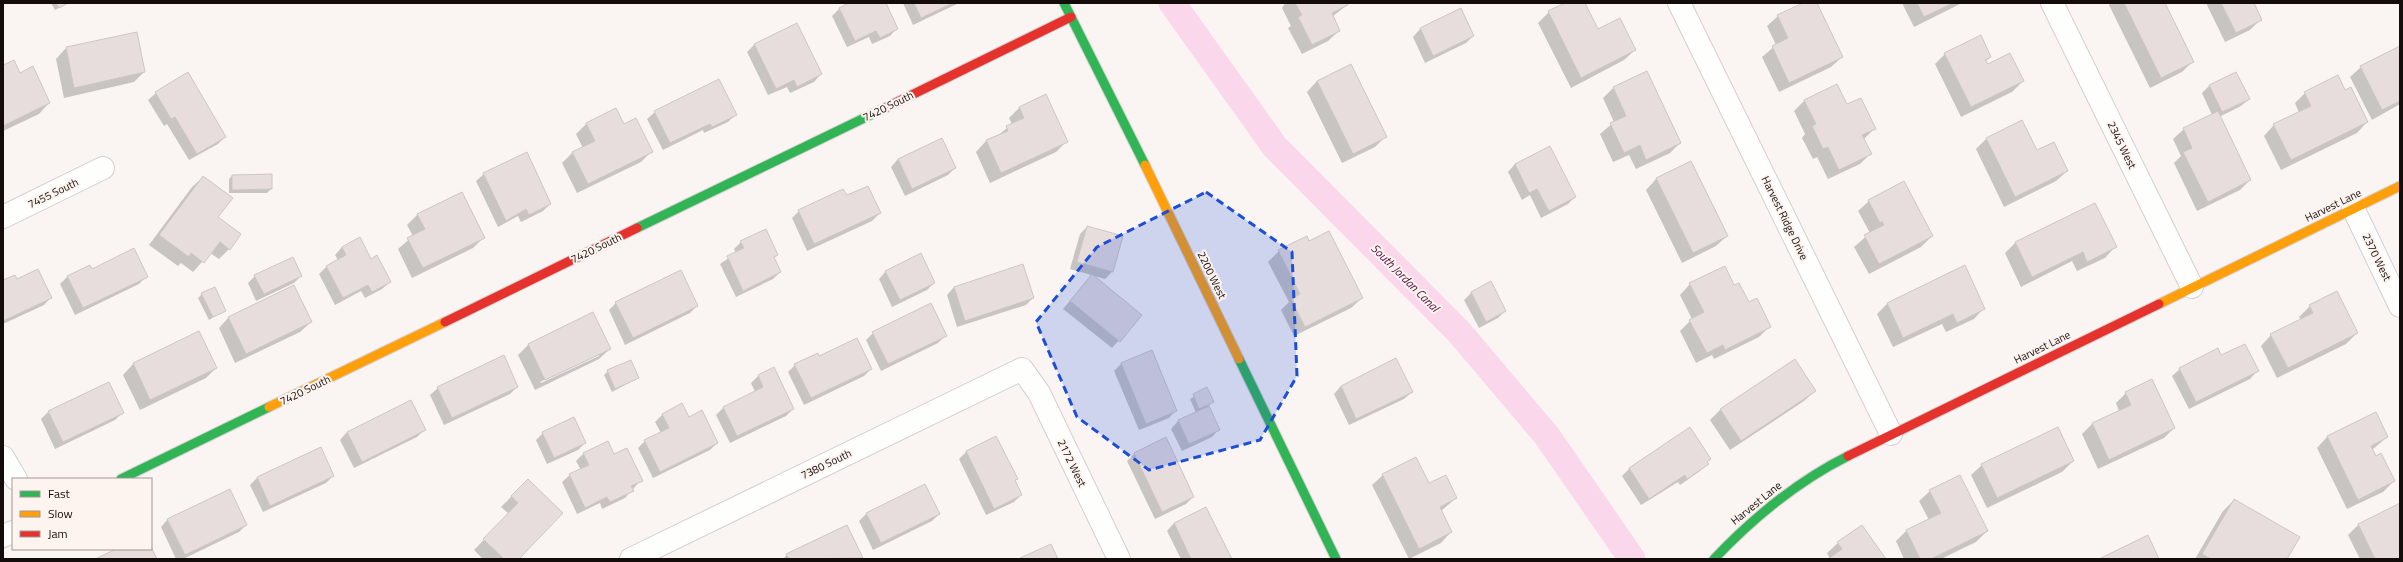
<svg xmlns="http://www.w3.org/2000/svg" width="2403" height="562" viewBox="0 0 2403 562" font-family="'Titillium Web',sans-serif">
  <style>
    .shadow { fill: #0003; fill-rule: evenodd }
    .lines { fill: none; stroke-linecap: round; stroke-linejoin: round }
    .canal { stroke: #fbd7eb; stroke-width: 27 }
    .building { fill: #e7dddd; stroke: #cdc6c5 }
    .street-casing { stroke: #d5cfcd; stroke-width: 24 }
    .fast-casing { stroke: #d5cfcd; stroke-width: 11 }
    .slow-casing { stroke: #d5cfcd; stroke-width: 11 }
    .jam-casing { stroke: #d5cfcd; stroke-width: 11 }
    .street { stroke: #fefefd; stroke-width: 22 }
    .fast { stroke: #30b455; stroke-width: 9 }
    .slow { stroke: #ff9f0a; stroke-width: 9 }
    .jam { stroke: #e5322d; stroke-width: 9 }
    .marked { fill: #1d4ed8; fill-opacity: 0.2; stroke: #1d4ed8; stroke-width: 3; stroke-dasharray: 8 5; stroke-linejoin: round }
    .labels { text-anchor: middle; stroke-width: 4; stroke-linejoin: round; paint-order: stroke }
    .street-label { font-size: 11px; fill: #130c0a; stroke: #fdf4f0 }
    .water-label { font-size: 12px; font-style: italic; fill: #4d093a; stroke: #fdf4f0 }
  </style>
  <rect width="100%" height="100%" fill="#faf5f3"/>
  <path class="shadow" d="M51,3H69L55,10Z
    M851,3H885L897,28L890,36L872,44L869,37L847,47L832,16L839,9Z
    M903,3H959L913,25Z
    M1285,3H1346L1347,5L1332,17L1339,31L1328,41L1302,54L1288,28L1291,26L1282,8Z
    M1567,3H1584L1597,31L1635,50L1624,60L1571,88L1538,23L1549,12Z
    M1805,3H1815L1842,57L1831,67L1779,92L1762,57L1776,45L1767,26L1778,16Z
    M1902,3H1962L1914,27Z
    M2111,3H2164L2193,61L2182,72L2150,88L2109,5Z
    M2206,3H2257L2253,5L2260,20L2250,30L2225,42Z
    M1461,10L1473,36L1466,43L1425,63L1413,37L1420,29Z
    M136,33L144,72L134,82L64,98L56,59L66,48Z
    M755,44L821,74L814,82L790,93L787,87L768,95L747,52Z
    M2400,47V104L2372,120L2350,77L2361,67Z
    M1945,54L1990,57L1985,62L1987,66L2023,81L2012,92L1961,117L1935,64Z
    M3,67L20,74L49,103L39,114L3,131Z
    M1647,72L1680,143L1670,153L1636,169L1629,155L1613,162L1600,134L1614,122L1603,98L1613,88Z
    M2236,73L2249,99L2241,106L2219,117L2250,180L2240,190L2197,211L2174,163L2181,156L2173,139L2184,129L2212,115L2202,93L2209,86Z
    M1317,81L1386,136L1375,147L1342,163L1307,92Z
    M1837,85L1847,106L1875,128L1863,140L1870,154L1860,164L1828,179L1817,157L1813,159L1802,138L1805,134L1794,111L1804,101Z
    M2344,91L2367,122L2357,133L2281,170L2264,136L2274,125L2299,113L2295,103L2305,93Z
    M156,93L225,137L218,144L189,160L167,124L164,126L148,100Z
    M1020,107L1067,141L1056,152L990,183L976,152L986,141L996,137L1012,124L1009,118Z
    M655,112L735,115L728,122L704,133L703,130L663,150L647,119Z
    M587,123L624,125L652,151L641,162L577,193L562,163L572,153L583,148L576,134Z
    M1986,139L2037,152L2067,171L2056,181L2004,207L1976,149Z
    M1550,147L1575,197L1568,204L1541,218L1530,195L1522,200L1508,172L1515,164Z
    M898,159L955,168L948,175L905,196L891,167Z
    M1690,162L1727,236L1716,246L1682,263L1646,190L1656,179Z
    M484,174L550,204L543,211L521,222L518,216L498,227L476,181Z
    M232,176L271,189L267,193H229V179Z
    M203,177L229,249L219,259L210,253L193,272L181,263L178,266L149,245L192,187Z
    M1869,201L1932,236L1921,247L1869,274L1854,247L1870,233L1858,211Z
    M799,211L880,213L872,221L807,251L792,218Z
    M418,214L484,237L473,248L412,278L398,249L413,236L407,225Z
    M1087,227L1112,272L1105,279L1070,269L1080,234Z
    M1306,237L1362,298L1351,308L1294,336L1281,310L1289,302L1268,262L1279,251Z
    M360,238L371,260L390,282L382,289L365,298L361,291L335,305L319,274L326,267L338,260L335,255L342,247Z
    M741,242L777,255L773,258L780,272L773,279L736,297L720,264L736,253L734,249Z
    M2015,243L2115,247L2105,258L2077,271L2072,261L2021,287L2005,253Z
    M91,270L147,276L139,284L75,315L60,284L68,276Z
    M886,271L934,283L927,290L892,307L879,279Z
    M1092,275L1141,315L1112,348L1063,309Z
    M255,276H301L294,283L256,301L248,283Z
    M17,280L51,297L44,305L3,324V282Z
    M1491,283L1505,311L1498,318L1479,328L1464,300L1471,293Z
    M1690,284L1734,287L1770,326L1759,337L1714,359L1712,355L1696,363L1680,331L1692,319L1680,295Z
    M954,287L1033,298L1026,305L957,327L947,295Z
    M202,294L225,310L209,320L198,298Z
    M616,303L697,306L690,313L625,345L609,310Z
    M1887,304L1984,308L1974,319L1946,332L1942,324L1893,347L1877,314Z
    M2310,306L2357,333L2346,344L2277,378L2261,346L2271,335L2301,320L2299,317Z
    M593,313L610,349L599,359L535,390L518,355L528,345ZM599,354V356L541,383L540,382Z
    M229,317L311,322L300,332L235,363L219,328Z
    M199,332L216,368L206,378L140,410L123,375L133,364Z
    M873,333L946,335L938,343L881,371L866,340Z
    M2221,357L2257,371L2250,379L2189,409L2172,376L2180,369Z
    M1795,361L1815,391L1804,401L1730,450L1710,420L1720,410Z
    M1122,363L1176,410L1169,418L1139,430L1114,371Z
    M795,365L871,369L864,376L804,405L788,372Z
    M774,369L793,409L786,416L730,443L716,415L724,407L755,392L751,383L758,376Z
    M608,371L638,378L612,392L604,375Z
    M108,383L122,413L115,420L55,449L41,419L48,412Z
    M1341,386L1412,392L1404,399L1349,425L1334,394Z
    M517,387L510,394L444,425L430,395L438,388Z
    M1206,389L1213,402L1208,406L1219,429L1212,437L1182,451L1171,429L1178,421L1196,413L1190,399Z
    M2126,393L2174,428L2164,438L2098,469L2082,434L2092,424L2119,411L2116,403Z
    M2376,413L2387,437L2372,450L2394,481L2383,492L2347,509L2317,448L2327,437Z
    M663,414L689,418L717,443L710,450L653,478L638,448L645,441L661,433L655,422Z
    M424,430L417,437L354,468L340,440L347,432Z
    M543,433L585,443L578,450L547,464L536,440Z
    M996,437L1021,495L1014,502L986,515L959,459L966,452Z
    M320,448L333,476L326,483L263,512L250,485L257,478Z
    M584,453L614,455L641,480L625,498L602,509L600,503L577,514L562,482L570,475L581,470L576,461Z
    M1135,453L1193,497L1186,504L1155,519L1127,461Z
    M1710,459L1700,471L1680,485L1678,482L1641,505L1622,476L1630,468Z
    M2073,461L2062,472L1987,508L1971,475L1982,465Z
    M1383,475L1428,484L1456,498L1441,511L1451,532L1441,543L1409,559L1372,485Z
    M528,480L517,559H483L474,550L509,514L501,507Z
    M1930,491L1987,531L1976,542L1941,559H1904L1896,541L1906,531L1929,520L1919,501Z
    M2234,500L2286,559H2195L2223,511Z
    M2400,504V559H2360L2348,535L2358,525Z
    M866,514H939L932,521L873,550L859,521Z
    M168,519L246,525L239,532L183,559H176L161,527Z
    M1174,523L1231,559H1181L1167,531Z
    M1838,543L1884,559H1830L1827,553Z
    M787,555L862,558L783,559Z"/>
  <g class="lines">
    <path class="canal" d="M1172,3L1275,147L1459,332L1547,436L1632,559"/>
  </g>
  <path class="building" d="M56,3H68L59,8Z
    M849,3H886L898,29L880,38L876,31L855,41L839,8Z
    M914,3H953L921,18Z
    M1295,3H1347L1348,5L1332,13L1340,31L1312,45L1298,17L1302,15Z
    M1565,3H1585L1598,29L1620,18L1636,50L1581,78L1548,11Z
    M1803,3H1817L1843,57L1789,83L1772,46L1788,38L1777,15Z
    M1917,3H1953L1924,17Z
    M2124,3H2165L2194,62L2161,78Z
    M2221,3H2254L2262,20L2236,33Z
    M1461,8L1474,36L1433,56L1420,28Z
    M797,23L822,74L797,87L794,80L776,89L754,44Z
    M137,32L145,72L74,88L66,47Z
    M1981,35L1991,57L1985,60L1988,64L2010,53L2024,81L1971,107L1944,53Z
    M2400,46V101L2382,110L2360,66Z
    M14,60L20,73L33,66L50,103L3,126V65Z
    M1351,64L1387,137L1353,154L1317,81Z
    M1647,71L1681,143L1646,160L1640,145L1624,153L1610,123L1626,116L1613,87Z
    M188,72L226,137L197,154L175,117L171,119L155,92Z
    M2236,72L2250,99L2222,112L2209,85Z
    M2338,75L2345,90L2351,87L2368,122L2291,160L2273,124L2311,106L2304,92Z
    M719,79L737,115L712,127L710,124L670,143L654,111Z
    M1837,84L1847,104L1861,98L1876,129L1862,135L1872,154L1839,170L1828,147L1823,149L1812,126L1816,124L1804,100Z
    M1046,94L1068,142L1001,173L986,140L1008,131L1006,126L1024,118L1019,107Z
    M616,108L624,124L636,118L653,152L588,184L572,152L595,141L586,123Z
    M2218,111L2251,180L2208,202L2183,152L2192,148L2183,128Z
    M2022,120L2037,150L2054,142L2068,171L2015,197L1986,138Z
    M942,138L956,168L912,189L898,159Z
    M1550,146L1576,197L1549,211L1537,189L1529,193L1515,164Z
    M527,152L551,204L529,215L526,209L506,221L483,173Z
    M1691,161L1728,236L1693,253L1656,178Z
    M272,174V189L232,190V175Z
    M203,176L233,198L218,217L241,234L230,250L220,242L204,263L191,253L189,257L159,235Z
    M1904,181L1933,236L1879,264L1864,235L1884,225L1882,221L1880,223L1868,200Z
    M868,186L881,213L814,244L798,210L843,189L847,195Z
    M462,192L485,238L423,268L407,238L425,229L417,214Z
    M2095,203L2117,247L2087,262L2083,252L2032,277L2015,242Z
    M1087,226L1123,236L1113,272L1077,262Z
    M766,229L778,255L774,257L781,272L743,291L727,256L744,248L740,241Z
    M1329,231L1363,298L1305,327L1291,299L1300,294L1278,250L1307,236L1309,241Z
    M360,237L371,259L377,255L391,282L372,292L368,285L343,298L326,266L346,255L342,247Z
    M134,248L148,277L83,308L67,276L90,265L92,269Z
    M921,253L935,283L900,300L885,271Z
    M293,257L302,276L264,294L254,275Z
    M1023,264L1034,298L965,321L954,287Z
    M1965,265L1985,309L1957,323L1953,314L1903,338L1887,303Z
    M1725,266L1734,285L1739,283L1749,302L1757,298L1771,327L1725,350L1723,345L1707,353L1689,320L1704,312L1689,283Z
    M38,269L52,298L3,321V280L15,275L17,279Z
    M681,270L698,306L633,338L615,302Z
    M1092,274L1142,315L1120,342L1070,301Z
    M1491,281L1506,311L1486,322L1471,292Z
    M294,285L312,322L246,354L228,317Z
    M215,287L226,311L213,317L201,293Z
    M2337,291L2358,333L2288,368L2270,334L2313,313L2309,305Z
    M931,303L947,336L888,364L872,332Z
    M593,312L611,349L545,380L528,344Z
    M199,331L217,368L150,400L133,363Z
    M857,338L872,369L811,398L794,364L818,353L819,356Z
    M2245,344L2259,371L2196,402L2179,368L2218,348L2221,355Z
    M1152,350L1177,411L1146,424L1121,363Z
    M504,355L518,387L452,418L437,387Z
    M1396,358L1413,392L1356,419L1341,386Z
    M1795,359L1816,391L1741,441L1720,409Z
    M631,360L639,378L615,389L607,370Z
    M774,367L794,409L737,436L723,407L763,387L758,375Z
    M2152,379L2175,428L2109,460L2092,423L2131,405L2125,392Z
    M109,382L124,413L63,442L48,411Z
    M1207,387L1214,402L1199,409L1193,394Z
    M411,400L426,430L362,462L347,432Z
    M682,403L689,417L702,410L718,443L660,472L644,440L669,428L662,414Z
    M1209,406L1220,430L1189,444L1178,420Z
    M2376,412L2388,437L2371,446L2376,456L2381,453L2395,481L2358,500L2327,436Z
    M574,417L586,443L554,458L542,432Z
    M1690,427L1711,459L1707,462L1709,464L1687,479L1685,475L1649,499L1629,468Z
    M2058,427L2074,461L1997,498L1981,464Z
    M996,436L1018,479L1015,480L1022,495L994,509L966,451Z
    M1166,437L1194,497L1162,512L1134,453Z
    M608,441L614,454L627,448L643,481L631,486L634,491L610,502L607,497L585,508L569,474L589,465L583,453Z
    M321,447L334,476L270,506L257,477Z
    M1416,457L1429,483L1446,475L1457,498L1440,507L1452,532L1419,549L1382,474Z
    M1960,475L1988,531L1931,559H1920L1906,530L1941,513L1929,490Z
    M528,479L563,513L519,559H504L483,539L518,503L511,496Z
    M925,484L940,514L881,543L866,513Z
    M230,489L247,525L185,555L167,519Z
    M2234,499L2300,537L2287,559H2211L2202,554Z
    M2400,503V559H2375L2358,524Z
    M1206,507L1232,559H1191L1174,523Z
    M847,525L863,558L789,559L786,554Z
    M1862,525L1886,559H1828L1842,549L1837,542Z
    M2148,535L2159,559H2099Z
    M1051,544L1058,559H1020V558Z
    M151,547L157,559H95L116,549H151Z"/>
  <g class="lines">
    <defs>
      <path id="street" d="M1679,3L1891,434
        M2052,3L2192,287
        M2353,208L2400,306
        M3,217L103,168
        M3,457L16,479
        M3,536L13,532
        M631,559L1022,369L1039,393L1119,559"/>
      <path id="fast" d="M1064,3L1145,165
        M637,228L887,107
        M1239,359L1336,559
        M121,479L269,407
        M1714,559C1752,519 1798,481 1848,456"/>
      <path id="slow" d="M1145,165L1239,359
        M2159,304L2400,186
        M269,407L445,322"/>
      <path id="jam" d="M887,107L1071,17
        M445,322L637,228
        M1848,456L2159,304"/>
    </defs>
    <use href="#street" class="street-casing"/>
    <use href="#fast" class="fast-casing"/>
    <use href="#slow" class="slow-casing"/>
    <use href="#jam" class="jam-casing"/>
    <use href="#street" class="street"/>
    <use href="#fast" class="fast"/>
    <use href="#slow" class="slow"/>
    <use href="#jam" class="jam"/>
  </g>
  <path class="marked" d="M1206,192L1292,252L1297,376L1260,440L1149,470L1077,417L1036,322L1097,247Z"/>
  <g class="labels">
    <g class="street-label">
      <text transform="translate(888 106) rotate(-26)" y="4">7420 South</text>
      <text transform="translate(2122 145) rotate(64)" y="4">2345 West</text>
      <text transform="translate(53 193) rotate(-26)" y="4">7455 South</text>
      <text transform="translate(2333 205) rotate(-26)" y="4">Harvest Lane</text>
      <text transform="translate(1785 218) rotate(64)" y="4">Harvest Ridge Drive</text>
      <text transform="translate(596 248) rotate(-26)" y="4">7420 South</text>
      <text transform="translate(2377 257) rotate(64)" y="4">2370 West</text>
      <text transform="translate(1212 275) rotate(64)" y="4">2200 West</text>
      <text transform="translate(2042 347) rotate(-26)" y="4">Harvest Lane</text>
      <text transform="translate(305 390) rotate(-26)" y="4">7420 South</text>
      <text transform="translate(1072 463) rotate(64)" y="4">2172 West</text>
      <text transform="translate(826 464) rotate(-26)" y="4">7380 South</text>
      <text transform="translate(1756 503) rotate(-39)" y="4">Harvest Lane</text>
    </g>
    <g class="water-label">
      <text transform="translate(1405 278) rotate(45)" y="4">South Jordan Canal</text>
    </g>
  </g>
  <rect width="2403" height="562" fill="none" stroke="#130c0a" stroke-width="8"/>
  <rect x="12" y="478" width="140" height="72" fill="#fdf4f0" stroke="#9f9794"/>
  <rect x="20" y="491" width="20" height="6" fill="#30b455" stroke="#9f9794"/>
  <text x="48" y="498" font-size="12" fill="#130c0a">Fast</text>
  <rect x="20" y="511" width="20" height="6" fill="#ff9f0a" stroke="#9f9794"/>
  <text x="48" y="518" font-size="12" fill="#130c0a">Slow</text>
  <rect x="20" y="531" width="20" height="6" fill="#e5322d" stroke="#9f9794"/>
  <text x="48" y="538" font-size="12" fill="#130c0a">Jam</text>
</svg>
